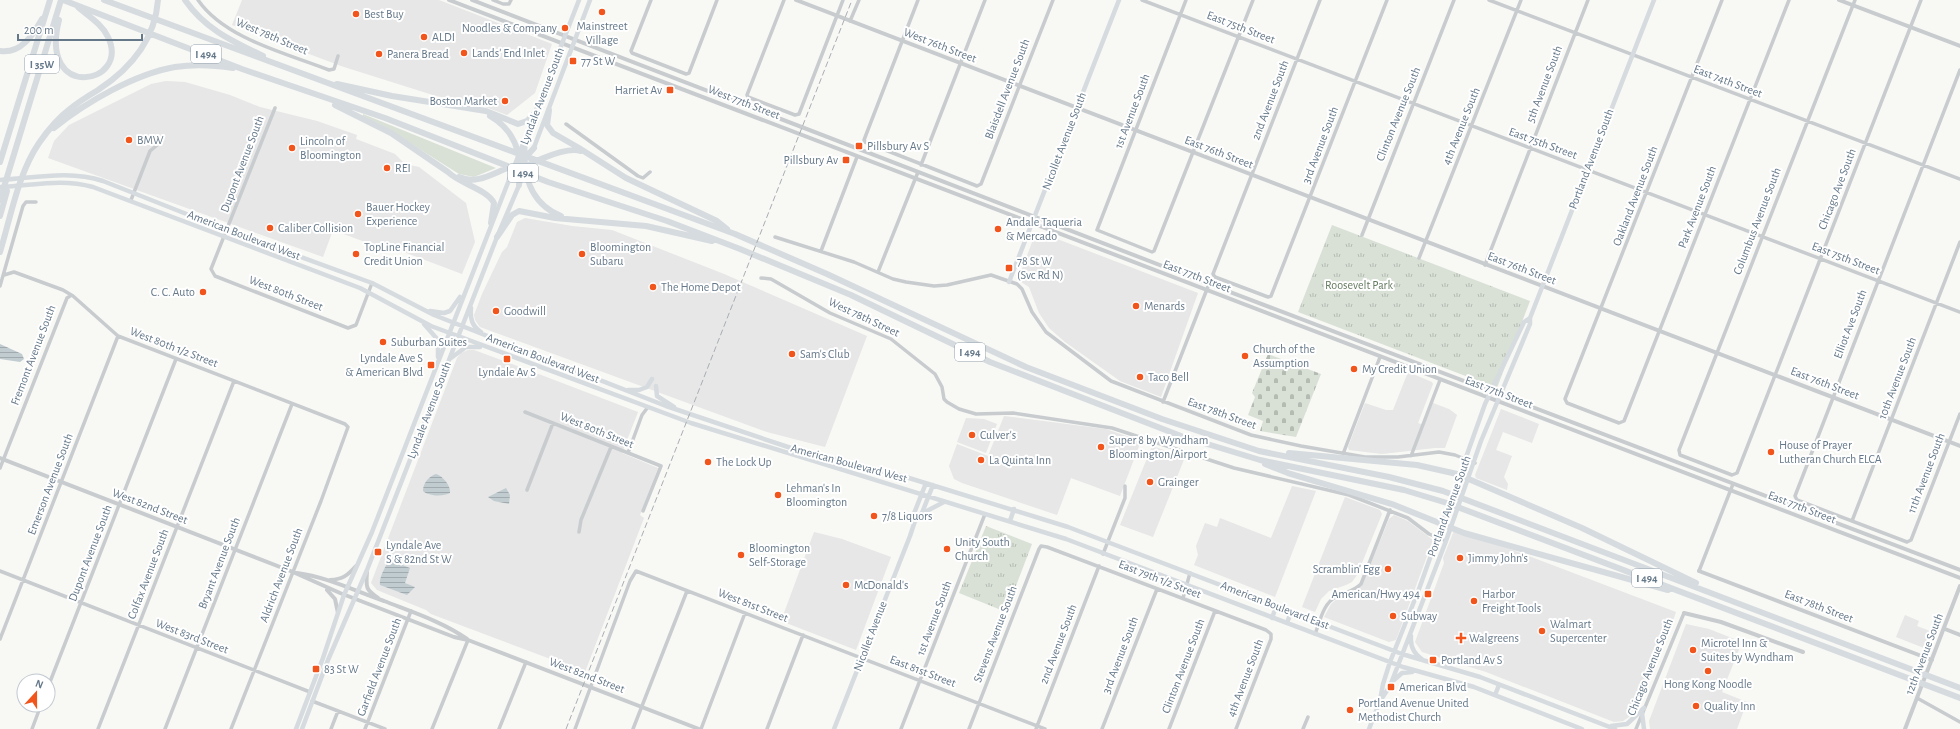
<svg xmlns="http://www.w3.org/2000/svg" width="1960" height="729" viewBox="0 0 1960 729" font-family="'Alegreya Sans',sans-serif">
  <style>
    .built { fill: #e6e7e6 }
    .green { fill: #d9e1d6 }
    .cemetery { fill: url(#cemetery-stones) }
    .park { fill: url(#park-tufts) }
    .water { fill: url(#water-rules) }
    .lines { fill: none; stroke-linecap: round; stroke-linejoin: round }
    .minor { stroke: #c8cccf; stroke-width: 3.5 }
    .tertiary { stroke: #c8cccf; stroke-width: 4 }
    .secondary { stroke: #d6dbdf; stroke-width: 4.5 }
    .motorway { stroke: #d6dbdf; stroke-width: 6 }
    .rail { stroke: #a8aeb4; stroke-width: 1; stroke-dasharray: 6 3; stroke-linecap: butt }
    .poi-dot { fill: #f2551c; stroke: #fff; stroke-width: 1.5 }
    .labels { text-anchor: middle; stroke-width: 4; stroke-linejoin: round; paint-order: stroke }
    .shield { fill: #fff; stroke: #93a0ac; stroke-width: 1 }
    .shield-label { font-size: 11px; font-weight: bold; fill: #657889 }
    .poi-label { font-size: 12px; fill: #657889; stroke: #fff; text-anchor: start }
    .street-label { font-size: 12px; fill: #657889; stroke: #fff }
    .park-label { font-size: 12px; fill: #657a60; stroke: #fff }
  </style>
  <defs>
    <pattern id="cemetery-stones" width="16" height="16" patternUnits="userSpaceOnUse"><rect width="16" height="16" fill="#d9e1d6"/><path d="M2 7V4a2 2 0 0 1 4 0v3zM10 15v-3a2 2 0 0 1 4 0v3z" fill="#b4bbb3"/></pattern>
    <pattern id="park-tufts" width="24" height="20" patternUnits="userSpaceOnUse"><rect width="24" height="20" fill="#d9e1d6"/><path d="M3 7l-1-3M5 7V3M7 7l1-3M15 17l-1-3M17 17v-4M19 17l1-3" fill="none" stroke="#b4bbb3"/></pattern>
    <pattern id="water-rules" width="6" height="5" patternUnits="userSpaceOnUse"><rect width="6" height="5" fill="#c1ccd1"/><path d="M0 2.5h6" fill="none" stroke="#a0aaaf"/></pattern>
  </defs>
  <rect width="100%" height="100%" fill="#f8f8f5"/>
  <path class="built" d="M242,0H439L552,44L535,93L507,115L477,104L436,96L341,66L232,25Z
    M166,81L185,82L230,95L260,107L317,121L357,135L356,139L395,154L405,164L419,167L466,203L475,242L462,274L380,243L373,245L333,230L323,257L48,158L54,141L69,125L151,84Z
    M525,218L572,226L612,230L724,274L867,336L825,447L767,432L480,327L475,320L474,315L482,294L502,252L507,247L517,222Z
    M1039,232L1198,293L1161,397L1120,381L1065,342L1049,328L1039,313L1029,287L1018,280L1035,234Z
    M468,350H474L536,373L638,412L622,453L658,468L640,515L644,518L585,672L431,614L426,610L377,590L371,583L457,358L461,353Z
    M1408,372L1432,382L1433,384L1418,423L1424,425L1433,403L1449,409L1457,415L1445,448H1435L1382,454L1349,450L1348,447L1365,403L1386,410H1393Z
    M1501,409L1539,424L1532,443L1503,432L1496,450L1512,456L1504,477L1508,484L1507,490L1476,478L1475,475Z
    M1004,416L1106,429L1141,441L1120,496L1071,478L1057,515L962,483L954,479L949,466L957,444L988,456Z
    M966,418L984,419L997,424L986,453L957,442Z
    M1152,446L1185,457L1153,537L1120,525Z
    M1292,486L1316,491L1275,597L1194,565L1198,555L1196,546L1205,523L1217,527L1220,518L1271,538Z
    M1345,497L1380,510L1382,514L1357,575L1352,582L1346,585L1329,591L1321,599L1315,612L1302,607Z
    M1394,515L1408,521L1433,540L1396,640L1389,642L1324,617L1331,604L1338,598L1349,595L1362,585L1389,519Z
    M1455,528L1676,612L1665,644L1642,687L1629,717L1623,721L1614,722L1486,672L1422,652L1415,642L1444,563L1443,558Z
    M814,532L842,539L891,557L856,650L781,621Z
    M1905,615L1919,621L1917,626L1935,633L1929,650L1896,637Z
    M1686,624L1709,629L1742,642L1722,692L1747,702L1737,729H1650L1649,721Z"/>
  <path class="green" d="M363,114L496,168L474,177L459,174L383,126L363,116Z"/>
  <path class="cemetery" d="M1268,354L1321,374L1296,437L1260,431L1263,421L1248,415L1255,397L1252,393Z"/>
  <path class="park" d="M1332,225L1530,301L1497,388L1298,312Z
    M986,526L1032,544L1006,612L959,593Z"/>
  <path class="water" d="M0,344L22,354L24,359L20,362L0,359Z
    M436,474C443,476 451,486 450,493C443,497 428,496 423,491C423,483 429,476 436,474Z
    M506,488L510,495L509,504L494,501L488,497Z
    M392,561L410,568L405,583L415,587L407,595L380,585C379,578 384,569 388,562Z"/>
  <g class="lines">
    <path class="minor" d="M198,0C225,39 286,53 329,70L334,69L338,56
      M493,0L503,4H509L511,0
      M651,0L631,51L632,53L686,74L689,73L717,0
      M784,0L747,95L748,97L795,115L799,114L843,0
      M918,0L864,140L865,142L977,186L981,184L1053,0
      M1142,0L1960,312
      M1186,0L1097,230L1152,252L1154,251L1253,0
      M1320,0L1213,274L1215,277L1268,297L1271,296L1387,0
      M1489,0L1960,179
      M1722,0L1565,399L1567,403L1619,423L1624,421L1789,0
      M1855,0L1679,450L1680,455L1732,475L1737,473L1921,0
      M850,21L859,0
      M1960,70L1795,496L1797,500L1907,542L1911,540L1960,414
      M275,108L211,269L215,276L348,328L356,325L372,283
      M566,124L638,176L643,178L650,172
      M921,165L985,0
      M131,200L150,151L162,141
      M1362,235L1454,0
      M775,237L854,262L893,279L906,282L934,286L947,285L991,275L1017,284L1022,289L1032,312L1046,332L1111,381L1251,435L1301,446L1365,457H1398L1439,452L1455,455L1475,463
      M821,251L857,157
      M1419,258L1521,0
      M1485,265L1588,0
      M878,272L918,172
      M4,275L14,272L63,290L73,296L118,336L345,424L348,427L321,501L231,729
      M761,278L771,279L830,313L891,339L935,374L942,387L944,399L947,402L959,409L976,414L1013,413L1112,428L1234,468L1349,495L1408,518L1429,534L1446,541
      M0,286L23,206L26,202H36
      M1163,402L1209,284
      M525,412L661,466L643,511
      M628,453L642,415L648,407
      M1343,454L1380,357
      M1411,456L1440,380
      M0,468L67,298L70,296
      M527,490L553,423
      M1852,521L1960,242
      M579,532L581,520L611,447
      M1103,554L1125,498V486
      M0,571L310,692
      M1699,571L1733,484
      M1183,598L1190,573
      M1315,634C1320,622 1323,603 1336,597C1345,592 1353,592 1361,584L1390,510
      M0,639L118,336
      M48,687L176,359
      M1917,698L1960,722
      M312,701L385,729
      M32,729L41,705
      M98,729L234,381
      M165,729L292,404
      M331,729L338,711
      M365,729L411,611
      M432,729L468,640
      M499,729L526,662
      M575,729L630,581L636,571L1045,729
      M633,729L687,591
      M701,729L745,613
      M767,729L803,635
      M901,729L985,514
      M969,729L1039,549L1041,546L1047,547L1266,630L1271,634V639L1236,729
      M1036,729L1099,566
      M1102,729L1157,589
      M1169,729L1215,611
      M1303,729L1308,717
      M1636,729L1684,613"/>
    <path class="tertiary" d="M449,0L1960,578
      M472,0L1209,284L1960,570
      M796,0L1960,446
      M1839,0L1960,46
      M0,458L293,572L340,593L454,637L468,640L699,729
      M1699,571L1932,660
      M367,572C366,587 365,589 378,598
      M297,573C327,577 355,591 384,601C412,612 443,622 467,639
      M330,580C343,579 347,576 356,566
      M327,590L335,599L338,613
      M1684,613L1721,622L1803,652
      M1945,629L1960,635
      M1905,729L1960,586"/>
    <path class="secondary" d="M533,150L590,0
      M0,180C35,178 69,170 103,181L227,230L372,283L434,315L666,406L791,448L909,478L1068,527L1402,654L1480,677L1615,729
      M0,187C33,186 59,178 93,187L360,288L431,326L691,423L1066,539L1403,667L1474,687L1582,729
      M1009,282L1119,0
      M471,308C470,319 472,326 481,332
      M430,311L444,313L450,311L460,297
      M424,324L438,340V357
      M451,358L466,347H480
      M656,386L657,396L674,407
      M628,390H639L647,387L652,379
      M921,514L944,502
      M915,521L920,518L933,485
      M1010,521L1014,509
      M1272,618L1276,607
      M1287,623L1291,612
      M1411,636C1410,646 1414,654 1423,660
      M1394,680L1402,673L1412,672
      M1495,695L1499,685
      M1380,701L1390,686L1446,541L1481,441L1530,324V318L1654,0
      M1642,713L1644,729
      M1611,726L1627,724L1644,708
      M296,729L323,658L344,595L372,532L579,0
      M302,729L328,660L367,570L497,237L520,183
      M834,729L910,536L915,521L913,516L926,483
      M1369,729L1380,701L1383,684L1390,662L1419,589L1485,404L1524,322L1530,318"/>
    <path class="motorway" d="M63,0L242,69L385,118L548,182L667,221L740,249L851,295L990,362L1181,436L1260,460L1404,490L1447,503L1960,698
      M104,0L735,234L827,274L1026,367L1162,419L1259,451L1389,477L1443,491L1960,688
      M185,0C205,29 232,41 263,56
      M59,20C38,102 131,85 108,37C102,24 88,16 78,7
      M0,51C21,54 33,35 42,19
      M337,84L392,96L486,111L518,124L527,121L538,110
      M335,105L391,133L448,172C460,184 487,189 494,203L491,223
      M549,110L547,125L553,133L579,148L626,178L717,221L727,229
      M490,116C516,131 523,157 519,185
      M54,128C86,102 135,74 175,67C194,64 214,65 233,68
      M525,141C522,172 529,203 561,216
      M525,158L534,148
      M0,162L50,0
      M459,177C477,185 493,173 510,167
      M510,179C520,166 564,146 581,151
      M0,200L61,0
      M0,216L7,191
      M497,237L512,215L519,211L555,218L646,226L712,241
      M0,252C11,216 18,174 39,143C48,130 58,118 70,109C78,102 88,96 98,90C130,69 155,40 158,0
      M1289,453L1417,465L1457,474L1582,528L1696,583
      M1265,464L1288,473L1392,504L1464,533L1668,590"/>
    <path class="rail" d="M566,729L852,0"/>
  </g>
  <g class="poi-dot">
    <circle cx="602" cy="12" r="4"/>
    <circle cx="356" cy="14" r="4"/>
    <circle cx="565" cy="28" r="4"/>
    <circle cx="424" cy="37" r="4"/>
    <circle cx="464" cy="53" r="4"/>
    <circle cx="379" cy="54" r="4"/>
    <rect x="569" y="57" width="8" height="8" rx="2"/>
    <rect x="666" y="86" width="8" height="8" rx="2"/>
    <circle cx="505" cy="101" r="4"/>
    <circle cx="129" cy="140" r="4"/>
    <rect x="855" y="142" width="8" height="8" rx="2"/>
    <circle cx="292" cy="148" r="4"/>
    <rect x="842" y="156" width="8" height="8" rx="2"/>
    <circle cx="387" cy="168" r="4"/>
    <circle cx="358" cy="214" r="4"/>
    <circle cx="270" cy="228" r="4"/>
    <circle cx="998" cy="229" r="4"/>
    <circle cx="356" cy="254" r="4"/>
    <circle cx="582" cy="254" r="4"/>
    <rect x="1005" y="264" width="8" height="8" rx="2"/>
    <circle cx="653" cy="287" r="4"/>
    <circle cx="203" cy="292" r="4"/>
    <circle cx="1136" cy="306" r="4"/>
    <circle cx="496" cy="311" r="4"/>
    <circle cx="383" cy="342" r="4"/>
    <circle cx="792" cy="354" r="4"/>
    <circle cx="1245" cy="356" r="4"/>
    <rect x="503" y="355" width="8" height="8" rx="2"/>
    <rect x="427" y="361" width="8" height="8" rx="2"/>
    <circle cx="1354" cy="369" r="4"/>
    <circle cx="1140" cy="377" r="4"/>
    <circle cx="972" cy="435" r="4"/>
    <circle cx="1101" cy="447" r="4"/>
    <circle cx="1771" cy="452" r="4"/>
    <circle cx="981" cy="460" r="4"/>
    <circle cx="708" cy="462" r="4"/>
    <circle cx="1150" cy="482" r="4"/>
    <circle cx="778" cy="495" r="4"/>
    <circle cx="874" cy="516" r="4"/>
    <circle cx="947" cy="549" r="4"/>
    <rect x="374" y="548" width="8" height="8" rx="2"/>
    <circle cx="741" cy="555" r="4"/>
    <circle cx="1460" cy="558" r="4"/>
    <circle cx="1388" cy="569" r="4"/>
    <circle cx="846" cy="585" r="4"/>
    <rect x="1424" y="590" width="8" height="8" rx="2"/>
    <circle cx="1474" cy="601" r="4"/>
    <circle cx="1393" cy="616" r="4"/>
    <circle cx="1542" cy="631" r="4"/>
    <path d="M1459 632h4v4h4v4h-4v4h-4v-4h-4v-4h4z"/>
    <circle cx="1693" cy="650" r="4"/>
    <rect x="1429" y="656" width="8" height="8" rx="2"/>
    <rect x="312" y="665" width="8" height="8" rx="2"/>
    <circle cx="1708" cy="671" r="4"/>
    <rect x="1387" y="683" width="8" height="8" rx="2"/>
    <circle cx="1696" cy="706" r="4"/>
    <circle cx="1350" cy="710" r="4"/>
  </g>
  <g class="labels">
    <g class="shield">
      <rect x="191" y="45" width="30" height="18" rx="3"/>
      <rect x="25" y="55" width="34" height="18" rx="3"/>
      <rect x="508" y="164" width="30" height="18" rx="3"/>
      <rect x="955" y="343" width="30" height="18" rx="3"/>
      <rect x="1632" y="569" width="30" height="18" rx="3"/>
    </g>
    <g class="shield-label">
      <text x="206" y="58">I 494</text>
      <text x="42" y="68">I 35W</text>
      <text x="523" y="177">I 494</text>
      <text x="970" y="356">I 494</text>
      <text x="1647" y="582">I 494</text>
    </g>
    <g class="poi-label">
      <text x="364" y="18">Best Buy</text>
      <text x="602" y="30" text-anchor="middle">Mainstreet<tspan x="602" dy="14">Village</tspan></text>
      <text x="557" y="32" text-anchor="end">Noodles &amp; Company</text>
      <text x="432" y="41">ALDI</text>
      <text x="472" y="57">Lands' End Inlet</text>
      <text x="387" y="58">Panera Bread</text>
      <text x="581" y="65">77 St W</text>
      <text x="662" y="94" text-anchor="end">Harriet Av</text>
      <text x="497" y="105" text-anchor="end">Boston Market</text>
      <text x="137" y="144">BMW</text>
      <text x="300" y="145">Lincoln of<tspan x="300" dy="14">Bloomington</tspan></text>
      <text x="867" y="150">Pillsbury Av S</text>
      <text x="838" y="164" text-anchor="end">Pillsbury Av</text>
      <text x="395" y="172">REI</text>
      <text x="366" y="211">Bauer Hockey<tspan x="366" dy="14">Experience</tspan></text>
      <text x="1006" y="226">Andale Taqueria<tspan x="1006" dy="14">&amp; Mercado</tspan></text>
      <text x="278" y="232">Caliber Collision</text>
      <text x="364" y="251">TopLine Financial<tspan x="364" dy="14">Credit Union</tspan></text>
      <text x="590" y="251">Bloomington<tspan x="590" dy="14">Subaru</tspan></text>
      <text x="1017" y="265">78 St W<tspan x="1017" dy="14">(Svc Rd N)</tspan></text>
      <text x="661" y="291">The Home Depot</text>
      <text x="195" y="296" text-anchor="end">C. C. Auto</text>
      <text x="1144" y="310">Menards</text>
      <text x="504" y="315">Goodwill</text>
      <text x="391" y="346">Suburban Suites</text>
      <text x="1253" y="353">Church of the<tspan x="1253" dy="14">Assumption</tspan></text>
      <text x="800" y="358">Sam's Club</text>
      <text x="423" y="362" text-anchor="end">Lyndale Ave S<tspan x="423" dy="14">&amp; American Blvd</tspan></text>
      <text x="1362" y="373">My Credit Union</text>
      <text x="507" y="376" text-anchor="middle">Lyndale Av S</text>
      <text x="1148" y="381">Taco Bell</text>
      <text x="980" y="439">Culver's</text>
      <text x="1109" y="444">Super 8 by Wyndham<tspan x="1109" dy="14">Bloomington/Airport</tspan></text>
      <text x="1779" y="449">House of Prayer<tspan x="1779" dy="14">Lutheran Church ELCA</tspan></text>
      <text x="989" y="464">La Quinta Inn</text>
      <text x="716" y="466">The Lock Up</text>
      <text x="1158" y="486">Grainger</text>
      <text x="786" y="492">Lehman's In<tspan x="786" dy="14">Bloomington</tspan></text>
      <text x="882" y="520">7/8 Liquors</text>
      <text x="955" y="546">Unity South<tspan x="955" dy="14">Church</tspan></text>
      <text x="386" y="549">Lyndale Ave<tspan x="386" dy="14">S &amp; 82nd St W</tspan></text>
      <text x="749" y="552">Bloomington<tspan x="749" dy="14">Self-Storage</tspan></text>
      <text x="1468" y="562">Jimmy John's</text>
      <text x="1380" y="573" text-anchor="end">Scramblin' Egg</text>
      <text x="854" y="589">McDonald's</text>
      <text x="1420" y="598" text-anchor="end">American/Hwy 494</text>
      <text x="1482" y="598">Harbor<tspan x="1482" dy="14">Freight Tools</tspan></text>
      <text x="1401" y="620">Subway</text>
      <text x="1550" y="628">Walmart<tspan x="1550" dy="14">Supercenter</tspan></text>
      <text x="1469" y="642">Walgreens</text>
      <text x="1701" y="647">Microtel Inn &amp;<tspan x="1701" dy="14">Suites by Wyndham</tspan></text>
      <text x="1441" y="664">Portland Av S</text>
      <text x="324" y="673">83 St W</text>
      <text x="1708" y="688" text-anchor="middle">Hong Kong Noodle</text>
      <text x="1399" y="691">American Blvd</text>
      <text x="1358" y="707">Portland Avenue United<tspan x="1358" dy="14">Methodist Church</tspan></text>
      <text x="1704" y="710">Quality Inn</text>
    </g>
    <g class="street-label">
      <text transform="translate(1241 27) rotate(21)" y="4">East 75th Street</text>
      <text transform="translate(272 36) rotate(23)" y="4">West 78th Street</text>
      <text transform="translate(940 45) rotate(21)" y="4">West 76th Street</text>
      <text transform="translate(1728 81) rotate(21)" y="4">East 74th Street</text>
      <text transform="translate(1544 84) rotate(-69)" y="4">5th Avenue South</text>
      <text transform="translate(1007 89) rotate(-69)" y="4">Blaisdell Avenue South</text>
      <text transform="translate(542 96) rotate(-69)" y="4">Lyndale Avenue South</text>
      <text transform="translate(1270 100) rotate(-69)" y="4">2nd Avenue South</text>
      <text transform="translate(744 102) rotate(21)" y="4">West 77th Street</text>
      <text transform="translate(1132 111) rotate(-69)" y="4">1st Avenue South</text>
      <text transform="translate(1398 114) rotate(-68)" y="4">Clinton Avenue South</text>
      <text transform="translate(1461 126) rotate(-68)" y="4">4th Avenue South</text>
      <text transform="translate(1064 141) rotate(-69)" y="4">Nicollet Avenue South</text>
      <text transform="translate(1543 143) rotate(20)" y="4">East 75th Street</text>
      <text transform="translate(1320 145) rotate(-69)" y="4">3rd Avenue South</text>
      <text transform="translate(1219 152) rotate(21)" y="4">East 76th Street</text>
      <text transform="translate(1591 159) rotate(-69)" y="4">Portland Avenue South</text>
      <text transform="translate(242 164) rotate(-69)" y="4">Dupont Avenue South</text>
      <text transform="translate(1837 189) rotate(-69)" y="4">Chicago Ave South</text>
      <text transform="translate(1635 196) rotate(-69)" y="4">Oakland Avenue South</text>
      <text transform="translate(1697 207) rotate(-69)" y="4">Park Avenue South</text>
      <text transform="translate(1757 221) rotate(-69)" y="4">Columbus Avenue South</text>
      <text transform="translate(244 235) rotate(21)" y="4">American Boulevard West</text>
      <text transform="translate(1846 258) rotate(21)" y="4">East 75th Street</text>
      <text transform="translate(1522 268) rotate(21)" y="4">East 76th Street</text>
      <text transform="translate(1197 276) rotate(21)" y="4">East 77th Street</text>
      <text transform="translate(286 293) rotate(21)" y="4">West 80th Street</text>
      <text transform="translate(864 317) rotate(25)" y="4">West 78th Street</text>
      <text transform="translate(1850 324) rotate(-69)" y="4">Elliot Ave South</text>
      <text transform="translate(174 347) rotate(21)" y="4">West 80th 1/2 Street</text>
      <text transform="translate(33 355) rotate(-69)" y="4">Fremont Avenue South</text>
      <text transform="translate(543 358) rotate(21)" y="4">American Boulevard West</text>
      <text transform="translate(1897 378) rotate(-69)" y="4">10th Avenue South</text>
      <text transform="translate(1825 383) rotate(21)" y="4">East 76th Street</text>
      <text transform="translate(1499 392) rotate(21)" y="4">East 77th Street</text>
      <text transform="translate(429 410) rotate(-69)" y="4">Lyndale Avenue South</text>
      <text transform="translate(1222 413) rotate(20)" y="4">East 78th Street</text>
      <text transform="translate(597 430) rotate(22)" y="4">West 80th Street</text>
      <text transform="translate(849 463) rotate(15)" y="4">American Boulevard West</text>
      <text transform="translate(1926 473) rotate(-69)" y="4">11th Avenue South</text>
      <text transform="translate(50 484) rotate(-69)" y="4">Emerson Avenue South</text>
      <text transform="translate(150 506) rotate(21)" y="4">West 82nd Street</text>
      <text transform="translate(1449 506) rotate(-70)" y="4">Portland Avenue South</text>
      <text transform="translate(1802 507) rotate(21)" y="4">East 77th Street</text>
      <text transform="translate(90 553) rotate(-69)" y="4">Dupont Avenue South</text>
      <text transform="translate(219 563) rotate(-69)" y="4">Bryant Avenue South</text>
      <text transform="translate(148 574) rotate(-69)" y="4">Colfax Avenue South</text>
      <text transform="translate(281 575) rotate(-69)" y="4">Aldrich Avenue South</text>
      <text transform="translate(1160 579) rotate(21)" y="4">East 79th 1/2 Street</text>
      <text transform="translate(753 605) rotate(21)" y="4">West 81st Street</text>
      <text transform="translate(1275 605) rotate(21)" y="4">American Boulevard East</text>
      <text transform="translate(1819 606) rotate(21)" y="4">East 78th Street</text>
      <text transform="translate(934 618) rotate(-69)" y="4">1st Avenue South</text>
      <text transform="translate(995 634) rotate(-69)" y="4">Stevens Avenue South</text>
      <text transform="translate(192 636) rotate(21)" y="4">West 83rd Street</text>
      <text transform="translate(870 636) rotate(-69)" y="4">Nicollet Avenue</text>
      <text transform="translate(1058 644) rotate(-69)" y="4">2nd Avenue South</text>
      <text transform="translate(1924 654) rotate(-69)" y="4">12th Avenue South</text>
      <text transform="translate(1120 655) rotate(-69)" y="4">3rd Avenue South</text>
      <text transform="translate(1183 666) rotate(-69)" y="4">Clinton Avenue South</text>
      <text transform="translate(379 667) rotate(-69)" y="4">Garfield Avenue South</text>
      <text transform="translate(1650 667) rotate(-68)" y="4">Chicago Avenue South</text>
      <text transform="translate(923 671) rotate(21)" y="4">East 81st Street</text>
      <text transform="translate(587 675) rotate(21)" y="4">West 82nd Street</text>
      <text transform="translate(1245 678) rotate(-69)" y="4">4th Avenue South</text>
    </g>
    <g class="park-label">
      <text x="1359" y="289">Roosevelt Park</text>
    </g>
  </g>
  <g transform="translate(36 693) rotate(21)"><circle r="19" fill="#ffffff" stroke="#c1c9d0"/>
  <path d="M0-3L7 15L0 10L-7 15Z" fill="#f2551c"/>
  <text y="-6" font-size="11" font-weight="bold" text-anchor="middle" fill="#657889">N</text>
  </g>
  <path d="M18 34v6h124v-6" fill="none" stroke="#657889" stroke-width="2"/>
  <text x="24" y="34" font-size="12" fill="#657889" stroke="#ffffff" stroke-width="3" paint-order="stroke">200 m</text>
</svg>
